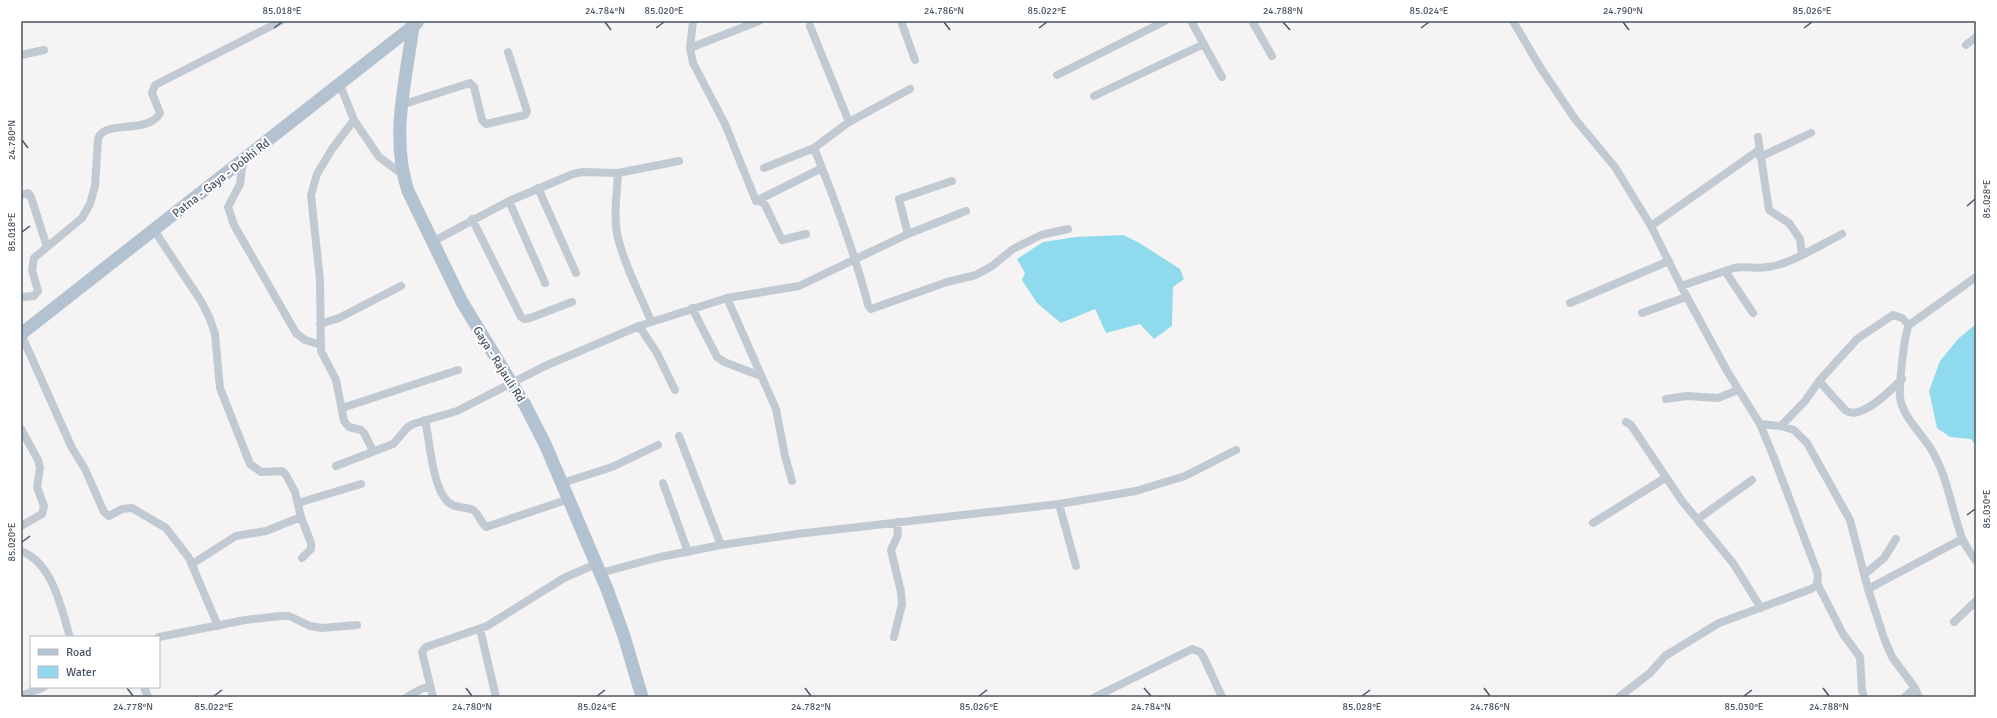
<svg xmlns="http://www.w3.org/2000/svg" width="1997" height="718" viewBox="0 0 1997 718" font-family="Signika,sans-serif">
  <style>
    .water { fill: #90daee }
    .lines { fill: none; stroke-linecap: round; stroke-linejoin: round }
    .street { stroke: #c1cad2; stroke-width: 8 }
    .primary { stroke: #b3c2d1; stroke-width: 13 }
    .ticks { fill: none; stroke: #4a5661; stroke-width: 1.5 }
    .labels { text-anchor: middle; stroke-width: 4; stroke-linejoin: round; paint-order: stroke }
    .street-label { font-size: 12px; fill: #4a5661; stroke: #fff }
    .neatline { fill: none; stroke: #4a5661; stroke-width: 1.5 }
    .ticks-label { font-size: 10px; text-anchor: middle; fill: #4a5661 }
  </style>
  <rect width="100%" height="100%" fill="#f5f3f3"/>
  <path class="water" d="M1123,235L1138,242L1180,269L1184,279L1173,287L1172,326L1154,339L1140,324L1106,333L1095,309L1061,323L1037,303L1022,280L1025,273L1017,259L1043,242L1076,237Z
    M1976,324V446L1971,439L1950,437L1937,428L1929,391L1940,361L1958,339Z"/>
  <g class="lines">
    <path class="street" d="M693,21L690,48L693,63L725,124L756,201L822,168
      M901,21L915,60
      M1191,21L1222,77
      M1252,21L1272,56
      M1513,21L1540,67L1575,119L1615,167L1651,226L1681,286L1727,371L1760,424L1774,458L1818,574L1817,585L1811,589L1719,623L1665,656L1650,673L1619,697
      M810,26L849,122
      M1966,45L1976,37
      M690,48L759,21
      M21,55L44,50
      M1057,75L1165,21
      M340,85L354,120L332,149L317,174L311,195L320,280L321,351L336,380L344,421L349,427L361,430L364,433L373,451
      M1094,96L1204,44
      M401,105L470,83L474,87L482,120L486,124L525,115L527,111L508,52
      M354,120L379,157L402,174
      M1758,137L1769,210L1789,223L1800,239L1802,254
      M814,148C835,200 854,250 868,305L871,309L947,282L976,275L992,266L1013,249L1041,235L1068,229
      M1760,157L1811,133
      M243,161L240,184L228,207L234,225L296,333L305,340L321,345
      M764,168L814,148L849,122L910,89
      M618,173C617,194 613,217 618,238C625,267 640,294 651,321
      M538,188L576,273
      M21,195L28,193L31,197L47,247
      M509,201L545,283
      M758,201L764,203L782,240L806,234
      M472,219L521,317L524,319L530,318L572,302
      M1651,226L1759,150
      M154,230L201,301L210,319L215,334L220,388L250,464L261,472L282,471L286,475L295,492L301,517L311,543V549L302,558
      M908,234L899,199L952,181
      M432,242L509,201L573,174L583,172L618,173L679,161
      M1725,271L1753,313
      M1976,277L1909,325C1904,335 1899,385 1900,397C1902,416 1922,434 1931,449C1948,477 1951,508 1962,538C1965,546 1972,554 1976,561
      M1681,286L1734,268C1745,266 1756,269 1768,267C1789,265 1822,244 1842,234
      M21,297L34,296L38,291L32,270L34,258L82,218L90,204L95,186L98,139C103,119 149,135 160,113L152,93L155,85L281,21
      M727,298L776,409L785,456L792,481
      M1570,303L1669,261
      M692,308L717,357L724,362L761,376
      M1642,313L1686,297
      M320,324L339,318L401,286
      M639,326L657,353L675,390
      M21,334L72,448L85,469L104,512L109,516L122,509L132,508L166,528L189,558L218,626
      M1819,381L1845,410C1860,422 1891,390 1902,379
      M1666,399L1687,396L1718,398L1738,390
      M342,408L458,370
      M425,420C430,442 432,485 447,501C454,509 464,506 473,510C479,514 481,523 486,527L569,499
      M1626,422L1631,425L1682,501L1733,563L1761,608
      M1760,424L1781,426L1794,430L1807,443L1850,520L1868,589L1884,638L1892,657L1915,688L1919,697
      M1781,426L1805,401L1819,381L1857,339L1893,315L1902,318L1909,325
      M21,429L38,460L40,468L37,487L44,506L42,514L21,526
      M679,436L721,545
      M336,466L393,444L408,427L413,424L457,411L545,366L639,326L727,298L799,286L908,234L966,211
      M562,483L612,467L658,445
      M663,483L688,552
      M298,503L361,484
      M1059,504L1076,566
      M1698,519L1752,480
      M1593,523L1665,478
      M21,551C53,563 61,608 70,637
      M192,564L236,536L266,531L301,517
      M600,573L660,557L721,545L797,534L1059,504L1136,491L1185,476L1236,450
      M1865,574L1884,558L1896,539
      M1817,583L1843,634L1860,657L1862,690L1864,697
      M1868,589L1962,539
      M1954,622L1976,601
      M480,629L496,697
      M159,637L245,620L280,616H289L310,626L322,628L357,625
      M894,637L902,604L901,592L891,550L898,535L897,522
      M144,687L148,697
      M21,696L44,687
      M407,697L421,689L430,686
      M433,697L422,652L426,647L487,626L564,578L596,564
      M1095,697L1192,649L1200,652L1203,656L1222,697
      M1905,697L1915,688"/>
    <path class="primary" d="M413,26C406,82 390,136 408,191L462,302L525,405L545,444L607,589L624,636L642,697
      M21,334L417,23"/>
  </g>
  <path class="ticks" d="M605,22L611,30M944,22L950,30M1283,22L1290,30M1623,22L1629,30M274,28L282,22M656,28L664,22M1039,28L1047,22M1421,28L1429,22M1804,28L1812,22M22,140L28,148M1967,206L1975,199M22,232L30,226M1967,515L1975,509M22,542L30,536M127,688L133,696M466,688L472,696M805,688L811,696M1144,688L1151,696M1484,688L1490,696M1823,688L1829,696M214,696L222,690M597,696L605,690M979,696L987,690M1362,696L1370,690M1744,696L1752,690"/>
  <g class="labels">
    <g class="street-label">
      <text transform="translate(221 178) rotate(-38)" y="4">Patna - Gaya - Dobhi Rd</text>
      <text transform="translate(499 364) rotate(58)" y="4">Gaya - Rajauli Rd</text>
    </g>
  </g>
  <rect width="1997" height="718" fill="none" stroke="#ffffff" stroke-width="44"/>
  <rect x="30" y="636" width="130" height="52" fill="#ffffff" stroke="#b7bbc0"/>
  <rect x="38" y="649" width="20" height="6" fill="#b3c2d1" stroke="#b7bbc0"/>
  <text x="66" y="656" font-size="12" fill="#4a5661">Road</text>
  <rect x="38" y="666" width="20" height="12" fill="#90daee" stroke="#b7bbc0"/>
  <text x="66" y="676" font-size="12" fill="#4a5661">Water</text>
  <rect x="22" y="22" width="1953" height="674" class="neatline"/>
  <g class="ticks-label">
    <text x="282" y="14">85.018°E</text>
    <text x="605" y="14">24.784°N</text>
    <text x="664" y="14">85.020°E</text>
    <text x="944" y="14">24.786°N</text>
    <text x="1047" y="14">85.022°E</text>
    <text x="1283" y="14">24.788°N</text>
    <text x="1429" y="14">85.024°E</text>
    <text x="1623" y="14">24.790°N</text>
    <text x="1812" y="14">85.026°E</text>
    <text transform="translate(11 140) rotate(-90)" y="4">24.780°N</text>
    <text transform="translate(1986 199) rotate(-90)" y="4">85.028°E</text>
    <text transform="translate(11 232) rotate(-90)" y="4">85.018°E</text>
    <text transform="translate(1986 509) rotate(-90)" y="4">85.030°E</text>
    <text transform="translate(11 542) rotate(-90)" y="4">85.020°E</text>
    <text x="133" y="710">24.778°N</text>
    <text x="214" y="710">85.022°E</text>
    <text x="472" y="710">24.780°N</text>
    <text x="597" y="710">85.024°E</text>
    <text x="811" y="710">24.782°N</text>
    <text x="979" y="710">85.026°E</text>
    <text x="1151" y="710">24.784°N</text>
    <text x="1362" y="710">85.028°E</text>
    <text x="1490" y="710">24.786°N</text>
    <text x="1744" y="710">85.030°E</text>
    <text x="1829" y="710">24.788°N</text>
  </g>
</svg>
